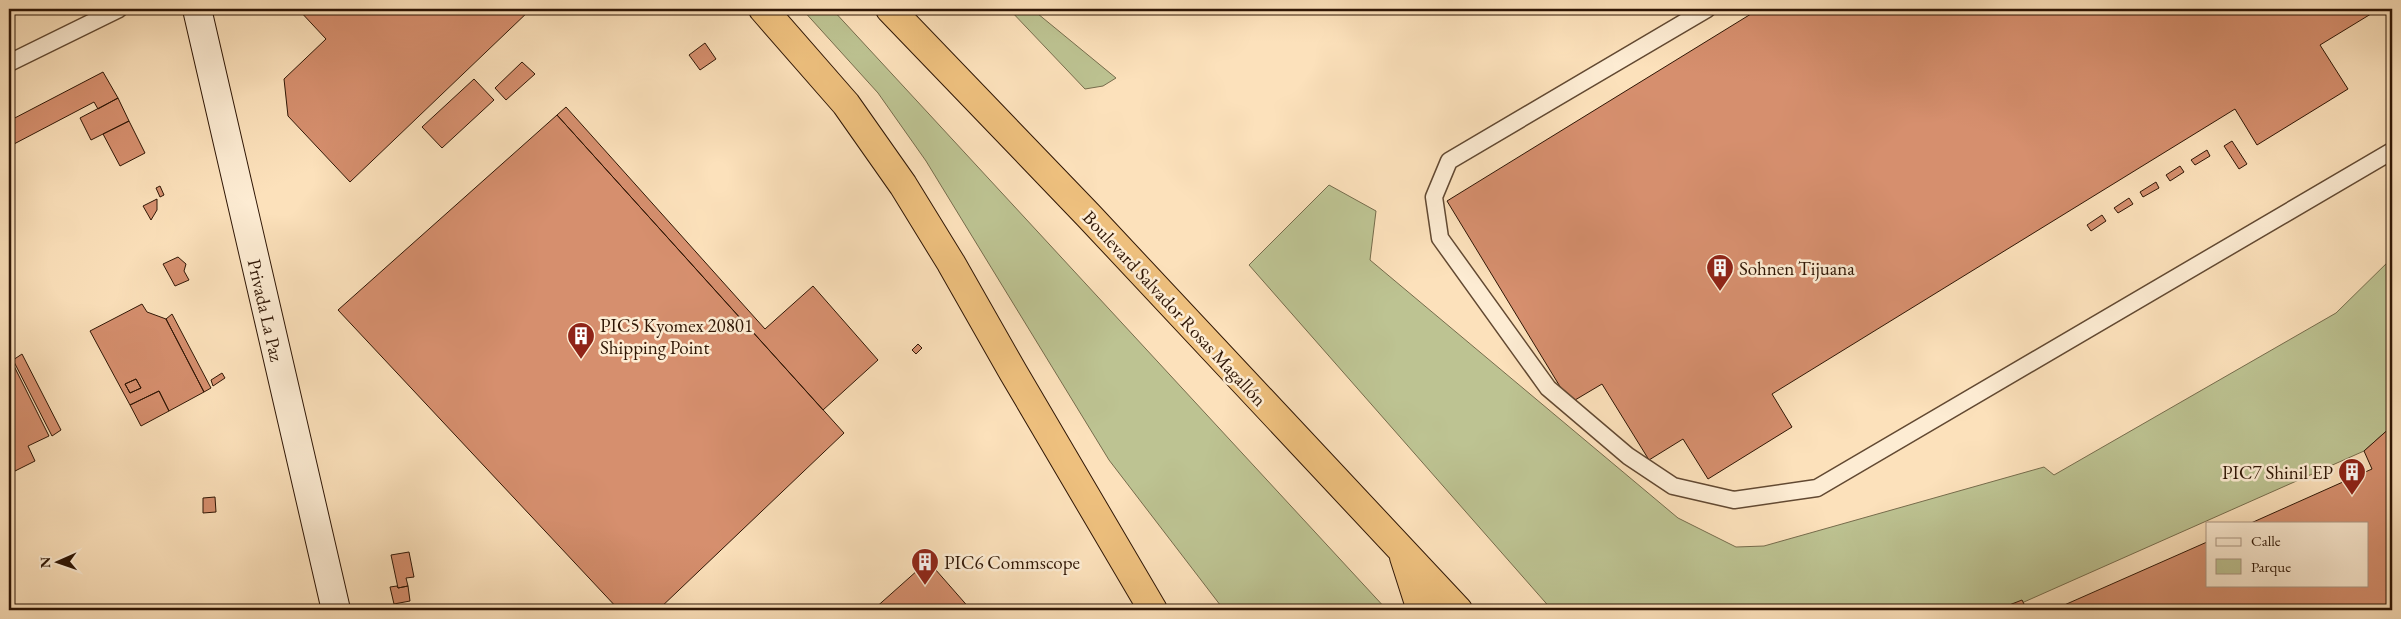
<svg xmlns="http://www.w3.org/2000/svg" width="2401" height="619" viewBox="0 0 2401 619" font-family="'EB Garamond',serif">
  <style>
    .green { fill: #bdc392; stroke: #766c4c }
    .building { fill: #d68f6e; stroke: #2f1605; fill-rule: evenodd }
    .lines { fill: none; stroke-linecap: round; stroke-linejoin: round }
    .lane-casing { stroke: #624932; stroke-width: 19 }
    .secondary-casing { stroke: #2f1605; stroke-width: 30 }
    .highway-casing { stroke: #2f1605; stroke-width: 30 }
    .lane { stroke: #fdecd3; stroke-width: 16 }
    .secondary { stroke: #fdecd3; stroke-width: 28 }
    .highway { stroke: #eec07e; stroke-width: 28 }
    .labels { text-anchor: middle; stroke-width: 5; stroke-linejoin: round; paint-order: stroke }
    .poi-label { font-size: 19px; fill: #2f1605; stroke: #fdecd3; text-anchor: start }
    .street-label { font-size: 19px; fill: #2f1605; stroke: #fdecd3 }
  </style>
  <rect width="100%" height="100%" fill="#fce1bb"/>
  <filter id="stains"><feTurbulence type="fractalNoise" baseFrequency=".004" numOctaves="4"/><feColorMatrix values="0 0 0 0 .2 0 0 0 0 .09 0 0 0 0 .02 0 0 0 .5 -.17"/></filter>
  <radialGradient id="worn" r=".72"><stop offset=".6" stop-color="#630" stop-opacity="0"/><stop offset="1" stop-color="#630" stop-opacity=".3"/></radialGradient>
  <path class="green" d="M802,9H832L1387,610H1224L1109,460L926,161L878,93Z
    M1009,9H1032L1116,78L1103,86L1085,89Z
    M1329,185L1376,211L1370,260L1678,518L1736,547L1764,546L2044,467L2054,475L2336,313L2392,258V426L2364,451L2006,610H1552L1249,265Z"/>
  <path class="building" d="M298,9H531L350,182L288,116L284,79L326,39Z
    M1759,9H2379L2320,45L2348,89L2257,145L2235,109L1772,394L1792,427L1708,479L1683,439L1649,460L1602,384L1570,403L1447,201Z
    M705,43L716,59L700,70L689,55Z
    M522,62L535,74L506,100L495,88Z
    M103,72L118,98L98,109L94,102L14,144L9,134V121Z
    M474,79L494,100L442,148L422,127Z
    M118,98L129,121L91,140L80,118Z
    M566,107L765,329L813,286L878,360L823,410L557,115Z
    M557,115L844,433L658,610H619L338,310Z
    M129,121L145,153L120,166L103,134Z
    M2232,141L2247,164L2239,169L2224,146Z
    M2207,150L2210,156L2195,165L2191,160Z
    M2180,166L2184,172L2170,181L2166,175Z
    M2156,182L2159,188L2143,197L2140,192Z
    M160,186L164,195L160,197L156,188Z
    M2129,198L2133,204L2118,213L2114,208Z
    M157,199V210L151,220L143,206Z
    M2102,215L2106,221L2091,231L2087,225Z
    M178,257L186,264L184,271L189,280L175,286L163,264Z
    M142,304L147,312L166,319L204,392L169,411L159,391L130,405L90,331ZM136,379L141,388L130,393L125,384Z
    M172,314L211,388L204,392L166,319Z
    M918,344L922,348L916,354L912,350Z
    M22,354L61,430L52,436L13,360Z
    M9,356L49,436L28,446L35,461L9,474Z
    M222,373L225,378L213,386L211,380Z
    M136,379L141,388L130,393L125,384Z
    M159,391L169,411L141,426L130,405Z
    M2392,426V610H2053L2207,542V585H2367V523H2251L2372,469L2364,451Z
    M215,497L216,512L203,513V498Z
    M409,552L414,577L406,578L408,586L398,588L391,555Z
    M928,561L971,610H873Z
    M397,586L398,588L408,586L410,601L394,604L390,587Z
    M2022,600L2027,610H1999V609Z"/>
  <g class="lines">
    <defs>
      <path id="lane" d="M1707,9L1449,161L1434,197L1440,238L1548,388L1628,456L1673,486L1734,500L1817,488L2392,151
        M9,63L119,9"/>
      <path id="secondary" d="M197,9L336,610"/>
      <path id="highway" d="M763,9L846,104L903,185L951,263L1013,372L1153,610
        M890,9L1088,215L1458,610
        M1404,557L1421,610"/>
    </defs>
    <use href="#lane" class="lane-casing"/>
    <use href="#secondary" class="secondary-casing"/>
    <use href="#highway" class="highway-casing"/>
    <use href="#lane" class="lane"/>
    <use href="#secondary" class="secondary"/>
    <use href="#highway" class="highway"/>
  </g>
  <defs>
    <symbol id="building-pin" viewBox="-11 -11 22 30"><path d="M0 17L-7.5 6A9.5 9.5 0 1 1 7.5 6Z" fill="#8f2418" stroke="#fdecd3"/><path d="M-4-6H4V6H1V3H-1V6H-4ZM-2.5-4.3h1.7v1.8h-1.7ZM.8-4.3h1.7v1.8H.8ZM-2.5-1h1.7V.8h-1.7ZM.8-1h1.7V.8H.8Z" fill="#fff"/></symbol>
  </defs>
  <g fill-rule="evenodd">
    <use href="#building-pin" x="1704" y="252" width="32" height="43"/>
    <use href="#building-pin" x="565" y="320" width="32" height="43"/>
    <use href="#building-pin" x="2336" y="456" width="32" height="43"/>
    <use href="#building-pin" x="909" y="546" width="32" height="43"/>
  </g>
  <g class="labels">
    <g class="poi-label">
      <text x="1739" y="275">Sohnen Tijuana</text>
      <text x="600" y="332">PIC5 Kyomex 20801<tspan x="600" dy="22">Shipping Point</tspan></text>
      <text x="2333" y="479" text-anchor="end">PIC7 Shinil EP</text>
      <text x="944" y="569">PIC6 Commscope</text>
    </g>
    <g class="street-label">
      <text transform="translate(1175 308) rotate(47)" y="7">Boulevard Salvador Rosas Magallón</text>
      <text transform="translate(266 310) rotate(77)" y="7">Privada La Paz</text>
    </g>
  </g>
  <rect width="2401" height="619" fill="none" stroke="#fce1bb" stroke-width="30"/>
  <rect x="10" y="10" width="2381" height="599" fill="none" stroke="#2f1605" stroke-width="2.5"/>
  <rect x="15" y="15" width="2371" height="589" fill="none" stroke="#2f1605"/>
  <rect x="2206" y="522" width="162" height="65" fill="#fdecd3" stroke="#ab9681"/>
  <rect x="2216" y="538" width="25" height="8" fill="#fdecd3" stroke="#ab9681"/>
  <text x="2251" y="546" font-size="15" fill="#2f1605">Calle</text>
  <rect x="2216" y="559" width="25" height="15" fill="#bdc392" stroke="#ab9681"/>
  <text x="2251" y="572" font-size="15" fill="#2f1605">Parque</text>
  <g transform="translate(58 562) rotate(268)" stroke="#fdecd3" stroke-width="4" paint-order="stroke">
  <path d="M0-4L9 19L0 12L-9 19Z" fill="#2f1605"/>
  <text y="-8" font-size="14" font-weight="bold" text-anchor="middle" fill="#2f1605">N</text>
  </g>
  <rect width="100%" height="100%" filter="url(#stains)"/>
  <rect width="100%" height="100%" fill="url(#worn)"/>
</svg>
